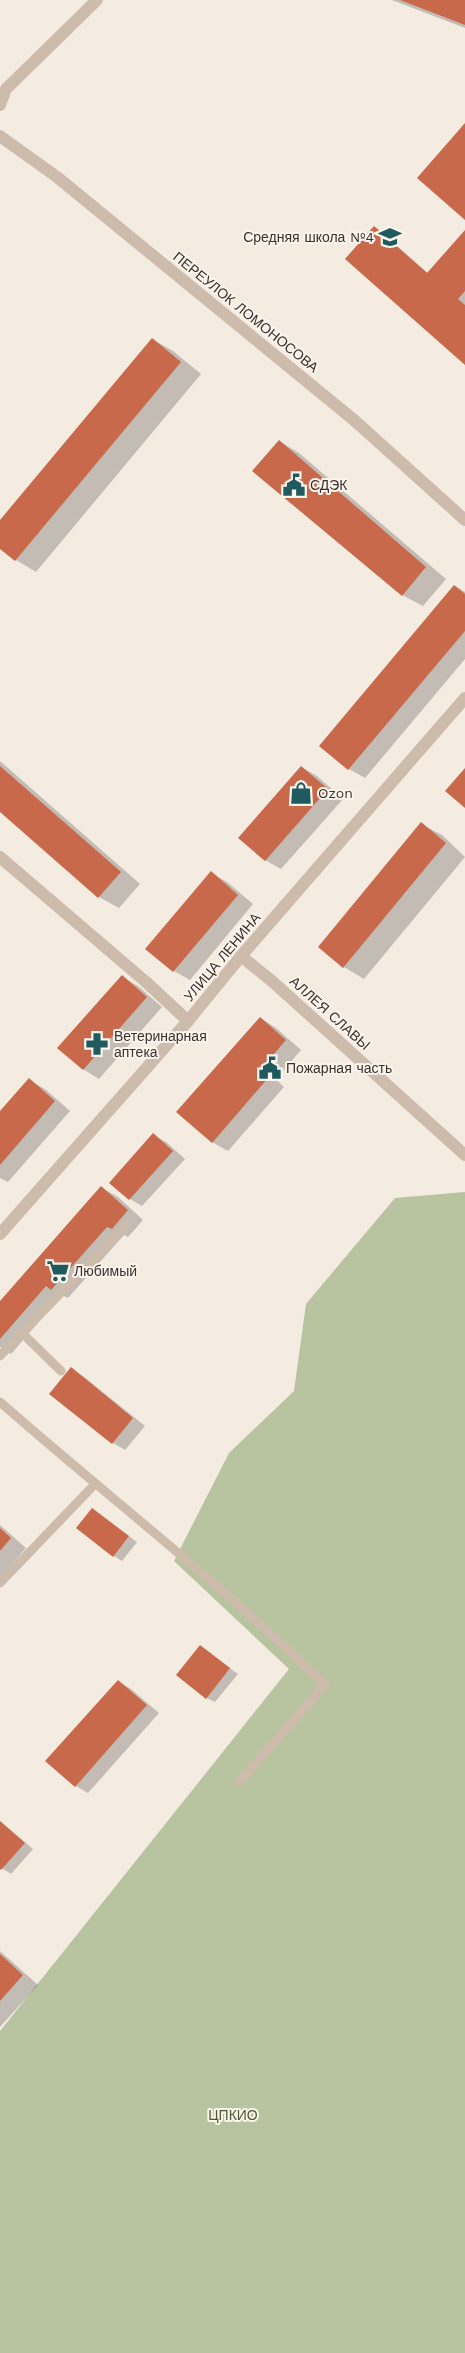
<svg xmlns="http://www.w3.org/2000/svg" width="465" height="2353" viewBox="0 0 465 2353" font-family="'Work Sans',sans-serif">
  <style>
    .green { fill: #b8c4a0 }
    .shadow { fill: #0003 }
    .building { fill: #c8694b }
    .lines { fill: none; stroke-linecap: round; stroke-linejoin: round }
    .service { stroke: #cdbbac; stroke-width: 9 }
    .pedestrian { stroke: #cdbbac; stroke-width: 12 }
    .minor { stroke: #cdbbac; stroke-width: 12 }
    .tertiary { stroke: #cdbbac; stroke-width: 12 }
    .labels { text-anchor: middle; stroke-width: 4; stroke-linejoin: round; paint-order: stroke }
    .poi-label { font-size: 14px; fill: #3b302b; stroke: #fbf5ee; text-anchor: start }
    .street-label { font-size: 14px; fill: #3b302b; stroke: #fbf5ee }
    .park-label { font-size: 14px; fill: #4a5a2e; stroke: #fbf5ee }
  </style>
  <rect width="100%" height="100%" fill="#f4ebe1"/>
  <path class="green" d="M465,1192V2353H0V2031L289,1669L174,1561L229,1453L294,1391L306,1304L395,1198Z"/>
  <path class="shadow" d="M392,0H465V28Z
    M374,228L382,233L428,273L465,232V363Z
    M152,339L173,351L201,374L36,572L16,560L0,548V522Z
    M279,441L299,453L446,579L423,606L402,595Z
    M455,586L465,592V659L365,778L349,769L321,746Z
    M0,761L140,884L119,908L99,897L0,810Z
    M301,767L317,776L343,799L281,869L265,860Z
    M421,824L442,835L465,857L364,979L344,967L319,947Z
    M211,873L227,882L253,904L190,980L174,971L147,949Z
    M122,977L138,986L162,1007L99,1079L83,1069Z
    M260,1018L276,1028L301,1050L276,1079L284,1087L228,1151L212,1142Z
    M29,1080L45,1089L70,1111L8,1182L0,1178V1113Z
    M153,1135L166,1142L185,1159L142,1206L130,1199L111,1183Z
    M102,1188L118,1197L143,1220L128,1237L124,1235L68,1298L62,1295L11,1354L0,1347V1303Z
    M71,1369L83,1376L145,1426L125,1450L113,1443Z
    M92,1509L137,1542L122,1561L114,1556Z
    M0,1525L26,1548L0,1578Z
    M200,1647L238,1674L215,1702L207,1698Z
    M118,1681L131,1689L159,1713L88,1793L76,1786Z
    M0,1821L33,1849L11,1874L0,1867Z
    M0,1951L38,1985L0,2027Z"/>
  <path class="building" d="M400,0H465V25Z
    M465,123V220L417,178Z
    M374,226L427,273L465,230V291L458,299L465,305V365L345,259Z
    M152,338L181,362L15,561L0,549V520Z
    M279,440L426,567L402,596L252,471Z
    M454,585L465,594V631L348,770L319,746Z
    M0,766L121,872L98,898L0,812Z
    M301,766L328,789L265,861L238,838Z
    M465,768V808L445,791Z
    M421,822L446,843L343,968L318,947Z
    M211,871L238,895L173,972L145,949Z
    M122,975L147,997L83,1070L57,1048Z
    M260,1017L286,1040L261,1069L269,1077L212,1143L176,1112Z
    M29,1078L55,1101L0,1165V1111Z
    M153,1133L173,1151L129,1200L109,1183Z
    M101,1186L128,1210L112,1229L107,1227L51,1290L46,1286L0,1339V1301Z
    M71,1367L133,1418L112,1444L49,1394Z
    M92,1508L129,1536L113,1557L76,1528Z
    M0,1528L11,1538L0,1551Z
    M200,1645L230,1668L206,1699L176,1675Z
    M118,1680L147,1705L75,1787L45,1761Z
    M0,1821L25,1843L1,1870L0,1869Z
    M0,1954L23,1975L0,2001Z"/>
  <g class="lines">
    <path class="service" d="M22,1333L61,1371
      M0,1356L126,1225
      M0,1402C108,1497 222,1584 325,1685L239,1782
      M0,1583L95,1484"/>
    <path class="pedestrian" d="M241,956L273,982L465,1155"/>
    <path class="minor" d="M0,105L6,89L97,0
      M0,136L57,177L354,420L465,520
      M0,857L146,982L188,1021"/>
    <path class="tertiary" d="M0,1234L188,1021L241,956L465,698"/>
  </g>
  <defs>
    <symbol id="school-bare" viewBox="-9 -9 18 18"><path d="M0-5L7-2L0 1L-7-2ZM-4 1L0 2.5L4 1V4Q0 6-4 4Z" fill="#1f5a5e" stroke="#fbf5ee" stroke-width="2.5" paint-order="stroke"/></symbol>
    <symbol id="civic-bare" viewBox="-9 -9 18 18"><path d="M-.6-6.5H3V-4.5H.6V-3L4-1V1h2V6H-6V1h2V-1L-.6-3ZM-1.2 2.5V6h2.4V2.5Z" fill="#1f5a5e" stroke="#fbf5ee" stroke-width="2.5" paint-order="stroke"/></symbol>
    <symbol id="shop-bare" viewBox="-9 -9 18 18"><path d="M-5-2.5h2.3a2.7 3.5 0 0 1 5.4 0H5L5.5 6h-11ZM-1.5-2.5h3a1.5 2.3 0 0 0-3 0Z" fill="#1f5a5e" stroke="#fbf5ee" stroke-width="2.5" paint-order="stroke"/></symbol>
    <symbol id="pharmacy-bare" viewBox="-9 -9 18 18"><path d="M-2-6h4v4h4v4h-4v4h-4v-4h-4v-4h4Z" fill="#1f5a5e" stroke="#fbf5ee" stroke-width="2.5" paint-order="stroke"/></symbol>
    <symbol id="supermarket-bare" viewBox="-9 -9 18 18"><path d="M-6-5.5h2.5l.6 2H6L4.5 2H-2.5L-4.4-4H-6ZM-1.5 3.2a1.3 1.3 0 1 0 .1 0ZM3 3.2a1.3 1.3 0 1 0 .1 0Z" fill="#1f5a5e" stroke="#fbf5ee" stroke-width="2.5" paint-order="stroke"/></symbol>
  </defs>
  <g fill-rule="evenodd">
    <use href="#school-bare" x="374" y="221" width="32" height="32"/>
    <use href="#civic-bare" x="278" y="469" width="32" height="32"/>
    <use href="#shop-bare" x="285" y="777" width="32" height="32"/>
    <use href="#pharmacy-bare" x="81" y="1028" width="32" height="32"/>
    <use href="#civic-bare" x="254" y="1052" width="32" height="32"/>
    <use href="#supermarket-bare" x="42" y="1255" width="32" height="32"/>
  </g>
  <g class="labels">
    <g class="poi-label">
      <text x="374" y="242" text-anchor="end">Средняя школа №4</text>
      <text x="310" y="490">СДЭК</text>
      <text x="318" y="798">Ozon</text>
      <text x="114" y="1041">Ветеринарная<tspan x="114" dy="16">аптека</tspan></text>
      <text x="286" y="1073">Пожарная часть</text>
      <text x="74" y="1276">Любимый</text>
    </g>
    <g class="street-label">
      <text transform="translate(246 312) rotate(39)" y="5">ПЕРЕУЛОК ЛОМОНОСОВА</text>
      <text transform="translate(222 957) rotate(-50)" y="5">УЛИЦА ЛЕНИНА</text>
      <text transform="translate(330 1013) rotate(42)" y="5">АЛЛЕЯ СЛАВЫ</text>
    </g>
    <g class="park-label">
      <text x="233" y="2120">ЦПКИО</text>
    </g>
  </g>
</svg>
